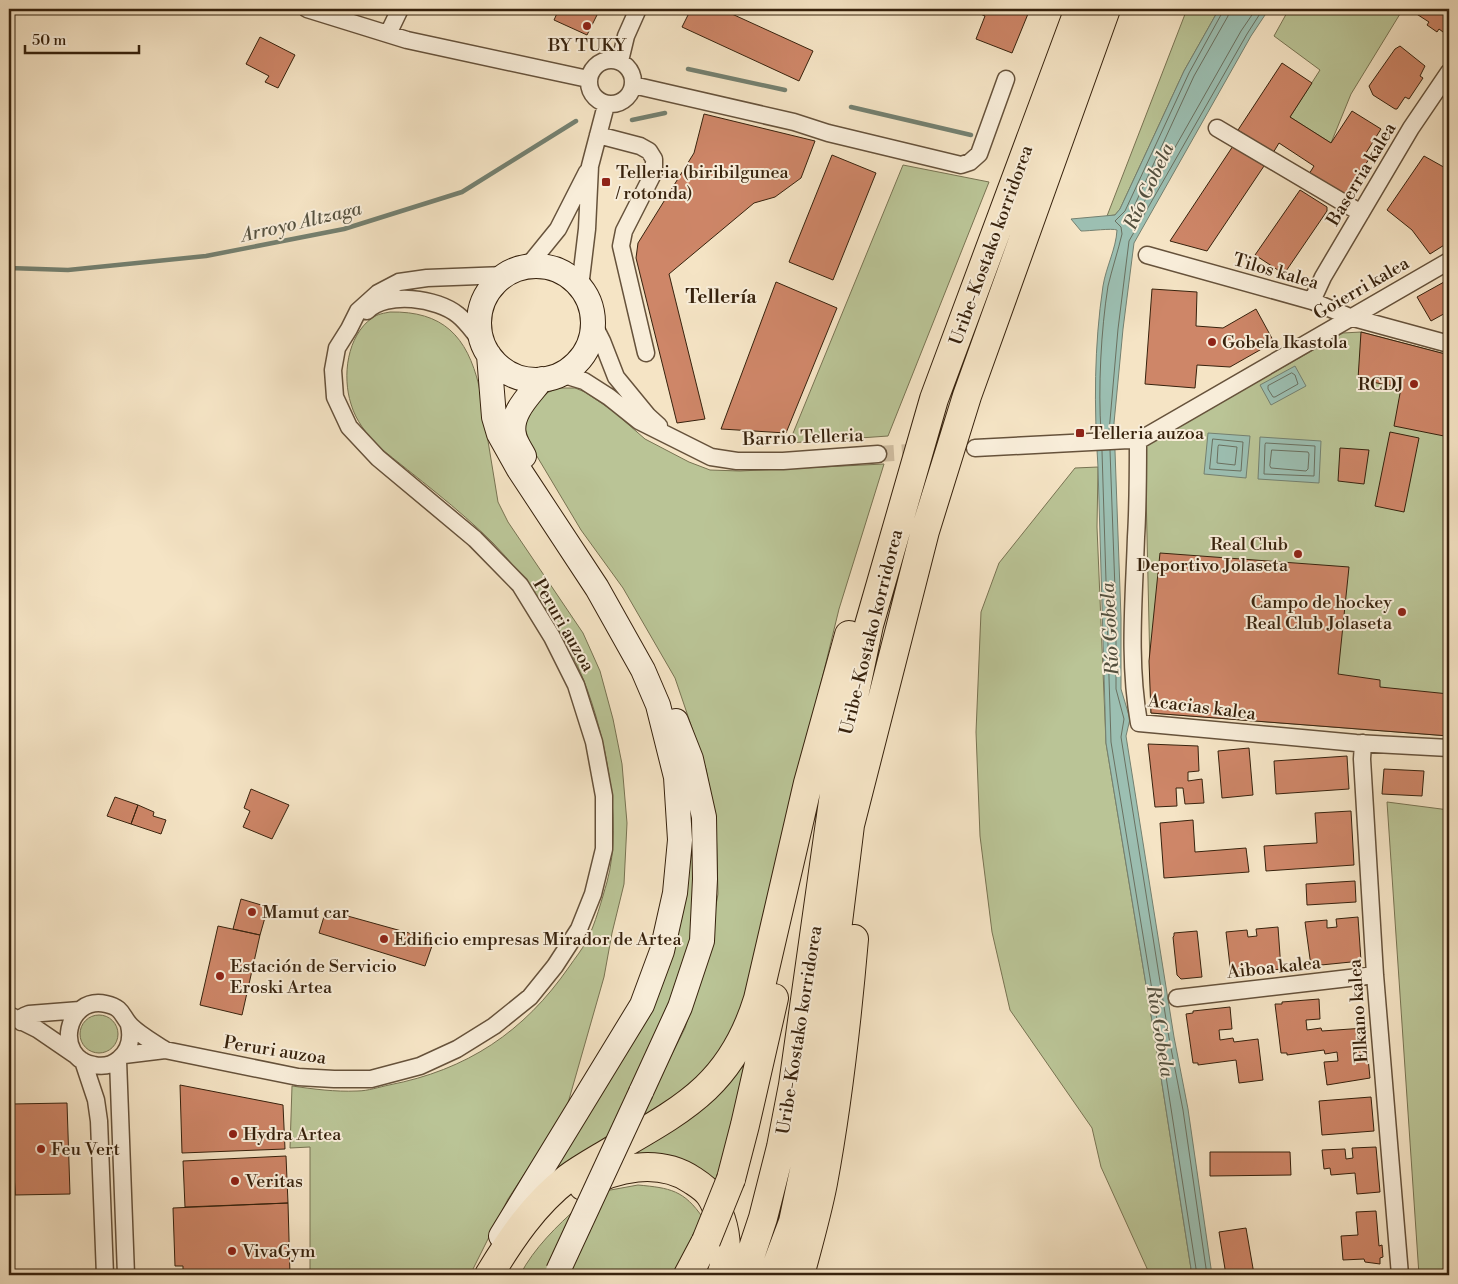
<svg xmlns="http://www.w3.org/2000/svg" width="1458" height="1284" viewBox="0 0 1458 1284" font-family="'Libre Bodoni',serif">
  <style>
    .green { fill: #bac496; stroke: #787352 }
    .water { fill: #9cbfb2; stroke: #748070 }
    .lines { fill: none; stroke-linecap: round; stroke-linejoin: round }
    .shore { stroke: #6a7060; stroke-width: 1 }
    .stream { stroke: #748070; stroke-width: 4.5 }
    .building { fill: #ce8668; stroke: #37220d }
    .street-tunnel { stroke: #cfbda0; stroke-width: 16; stroke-dasharray: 16 8; stroke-linecap: butt }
    .street-casing { stroke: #66523b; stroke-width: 19 }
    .secondary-casing { stroke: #37220d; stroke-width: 26 }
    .highway-casing { stroke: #37220d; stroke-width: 30 }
    .street { stroke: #f8edd9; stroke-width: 16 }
    .secondary { stroke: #f8edd9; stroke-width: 24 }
    .highway { stroke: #f5e4c5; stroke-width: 28 }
    .secondary-bridge-casing { stroke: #37220d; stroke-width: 26; stroke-linecap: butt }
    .highway-bridge-casing { stroke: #37220d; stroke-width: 30; stroke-linecap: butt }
    .secondary-bridge { stroke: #f8edd9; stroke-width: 24 }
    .highway-bridge { stroke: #f5e4c5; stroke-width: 28 }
    .poi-dot { fill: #8f2418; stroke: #f8edd9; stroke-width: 2 }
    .labels { text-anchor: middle; stroke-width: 4; stroke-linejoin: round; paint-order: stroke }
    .poi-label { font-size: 18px; fill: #37220d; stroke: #f8edd9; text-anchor: start }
    .street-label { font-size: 18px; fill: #37220d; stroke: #f8edd9 }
    .water-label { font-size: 19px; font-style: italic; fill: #55513f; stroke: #f8edd9 }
    .neighbourhood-label { font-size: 19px; font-weight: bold; fill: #37220d; stroke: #f8edd9 }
  </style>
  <rect width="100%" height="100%" fill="#f5e4c5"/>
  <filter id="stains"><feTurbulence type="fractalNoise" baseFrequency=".004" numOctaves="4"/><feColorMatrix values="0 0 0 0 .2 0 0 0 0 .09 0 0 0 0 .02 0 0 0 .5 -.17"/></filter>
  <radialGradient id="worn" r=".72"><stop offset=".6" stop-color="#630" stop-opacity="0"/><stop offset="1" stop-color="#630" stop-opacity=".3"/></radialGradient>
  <path class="green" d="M1187,9H1219L1184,71L1120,209L1115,215L1107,216Z
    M1289,9H1403L1351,94L1331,143L1290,117L1320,70L1274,36Z
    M903,165L989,182L888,436L789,443Z
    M390,312C443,311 467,336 479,386L498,502L508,522L583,633L600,671L613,719L622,764L627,823L624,884L612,933L604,977L566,1110L508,1199L470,1275H310V1147L290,1148L292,1086C313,1089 335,1092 357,1091C368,1091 379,1087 389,1085C467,1070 524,1032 569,967C575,958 582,950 587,940C595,925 602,899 607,882C624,821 604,724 578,667C557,622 528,579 493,543C458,508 417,478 378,446C366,433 356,421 351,404C342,376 347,336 372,318C377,314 385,313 390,312Z
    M1361,332L1449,355V736L1151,713L1145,446L1343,333Z
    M558,388H575L585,392L613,411L645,439L689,462L710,470L740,471L884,464L839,609L793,798L748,997L711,1074L635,1128L685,1028L705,966L718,894L716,822L706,769L675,678L623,588L581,530L532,448L524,426L529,411L540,396Z
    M1098,467L1097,527L1106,743L1155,1039L1192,1275H1150L1101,1167L1092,1128L1010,1010L992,932L980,836L976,732L981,612L999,563L1075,468Z
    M684,770L698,822L696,938L671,1013L605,1147L546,1181L619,1065L653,1000Z
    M1387,802L1449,810V1275H1419Z
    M80 1034a19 19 0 1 1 38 0a19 19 0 1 1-38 0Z
    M746,1063V1070L714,1191L621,1159L730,1081Z
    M638,1185C670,1188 684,1190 703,1218L676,1275H567L605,1191Z
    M579,1206L548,1275H520C534,1248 557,1226 579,1206Z"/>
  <path class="water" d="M1219,9H1269L1251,36L1134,243L1123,329L1114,423L1121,618V689L1130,719L1126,736L1174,1037L1188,1109L1212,1275H1192L1155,1039L1106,743L1098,467C1094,407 1094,346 1103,286C1106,267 1116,249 1117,230C1112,228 1090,231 1081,231L1071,219L1115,215L1120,209L1184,71Z
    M1295,366L1306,386L1271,405L1260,385Z
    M1208,433L1250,436L1246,478L1204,474Z
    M1260,437L1321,441L1319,483L1258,479Z"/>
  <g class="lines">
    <path class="shore" d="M1229,9L1228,16L1194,76L1131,213L1125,220L1128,226L1131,225L1241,31L1256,9
      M1292,373L1295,375L1298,384L1275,397H1273L1268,389V386Z
      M1101,432C1098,388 1101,330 1108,286C1112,269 1118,251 1122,234L1121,227L1115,221L1125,211L1189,73L1222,13L1223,9
      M1109,432L1118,329L1129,241L1247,34L1263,9
      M1213,439L1243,442L1241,471L1210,469Z
      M1266,443L1315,446L1314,476L1264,474L1265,445Z
      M1219,445L1237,447L1235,465L1217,463L1218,447Z
      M1110,450L1116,618V689L1124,719L1121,737L1169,1038L1183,1110L1207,1275
      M1272,450L1308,452L1309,454L1308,469L1306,471L1271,468L1270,466Z
      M1102,451L1111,742L1160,1038L1197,1275"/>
    <path class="stream" d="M688,69L785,90
      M851,107L971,135
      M632,120L665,113
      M9,268L68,270L206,256L344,229L462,192L576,121"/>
  </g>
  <path class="building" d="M559,9H600L587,35L554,20Z
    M691,9H721L813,51L799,81L682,27Z
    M969,9H1030L1012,53L976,39L985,16Z
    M1418,9H1449V32L1447,35L1439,29L1437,32L1427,25L1429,22L1415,13Z
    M260,37L295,55L278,88L265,82L269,76L246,64Z
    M1400,46L1425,66L1420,76L1423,78L1409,99L1405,97L1397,109H1395L1373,95L1369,86L1395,49Z
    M1282,63L1312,83L1290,117L1331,143L1352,111L1381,129L1364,156L1369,159L1345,196L1309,174L1314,166L1279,143L1273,153L1238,130Z
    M704,114L815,141L801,178L775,197L754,203L669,274L705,419L677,423L636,258L638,243L694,153Z
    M1233,146L1264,166L1207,251L1170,241Z
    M832,155L876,173L833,280L789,262Z
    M1424,156L1449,170V242L1430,254L1412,230L1387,210Z
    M1300,190L1327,207V211L1284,274L1255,255Z
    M776,282L837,308L786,433L721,429Z
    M1444,282L1449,291V311L1431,321L1417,297Z
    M1152,289L1197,292L1196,326L1223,328L1256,309L1274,342L1230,367L1197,365L1195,388L1145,384Z
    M1361,332L1449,355V437L1394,426L1401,388L1358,379Z
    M1390,432L1419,438L1404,512L1375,506Z
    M1340,448L1369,450L1364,484L1338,481Z
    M1160,553L1349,567L1338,674L1380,680V687L1449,694V736L1151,713L1149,661Z
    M1148,744L1198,746L1199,771L1188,772V781L1202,779L1204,803L1185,804L1183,788H1176L1177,806L1155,807Z
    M1249,748L1253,795L1222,798L1218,751Z
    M1347,756L1349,789L1276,794L1274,761Z
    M1384,769L1424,771L1422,796L1382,794Z
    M251,789L289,805L272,839L243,827L250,811L244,808Z
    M115,797L138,805L131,824L107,816Z
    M138,805L154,812L153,816L166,820L161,834L131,824Z
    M1351,811L1354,865L1266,871L1264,846L1317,843L1315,813Z
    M1193,820L1195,852L1246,848L1249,872L1164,878L1160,823Z
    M1355,881L1356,902L1307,905L1306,884Z
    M9,898L14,900L9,916Z
    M241,899L268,907L260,935L233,929Z
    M326,910L434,940L425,966L319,933Z
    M1358,917L1361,961L1311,966L1305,922L1327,920V928L1337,927L1336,919Z
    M218,926L260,935L242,1015L200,1005Z
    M1278,927L1281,969L1231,975L1226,932L1247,930L1248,937L1257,936L1256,929Z
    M1197,931L1202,977L1181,979L1177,975L1173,937L1174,936V933Z
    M1319,999L1320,1019L1306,1020L1307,1030L1321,1028L1322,1031L1365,1028L1370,1078L1327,1085L1324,1062L1338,1061L1337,1052L1325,1054L1324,1050L1287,1055V1053H1281L1275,1004H1282V1002Z
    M1230,1007L1232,1029L1219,1030L1220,1040L1233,1038L1234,1042L1258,1039L1263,1080L1239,1083L1236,1060L1198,1065V1063H1193L1186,1014L1193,1013V1011Z
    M9,1045L15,1195L9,1196Z
    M180,1085L283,1105L285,1149L182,1153Z
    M1371,1097L1374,1131L1322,1135L1319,1101Z
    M67,1103L70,1194L15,1195L12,1104Z
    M1376,1147L1380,1192L1357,1194L1355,1173L1331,1175L1330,1168L1324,1169L1322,1150L1345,1149L1346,1159L1353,1158L1352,1148Z
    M1210,1152H1290L1291,1175L1210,1176Z
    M286,1156L288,1203L185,1207L183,1161Z
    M288,1203L290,1275H183V1266H175L173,1208Z
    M1376,1211L1379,1246L1382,1245L1383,1257L1380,1258V1264L1365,1262L1364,1259L1343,1260L1341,1236L1358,1235L1356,1212Z
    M1246,1228L1254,1274L1262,1275H1226L1219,1232Z"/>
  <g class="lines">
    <path class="street-tunnel" d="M878,454L958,449"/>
    <defs>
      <path id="street" d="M307,9L407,40L588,79
        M388,34L400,9
        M589 82a22 22 0 1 1 44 0a22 22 0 1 1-44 0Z
        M620,61L626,36L638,9
        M633,85L794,122L828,133L961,165L970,162L979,154L1006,79
        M1217,128L1361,213
        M598,135L640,146L649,151L654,159V172L624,231L621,246L646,353
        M1147,255L1312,301L1350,317L1449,344
        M528,266L558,229L587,172
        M580,287L587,229L590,166L606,105
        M1312,301L1323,277L1411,128L1449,72
        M367,311C386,291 438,298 458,315C467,322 474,333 482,342
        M593,323L602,341L616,377L648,416L659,426
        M561,374L584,381L609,397L639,421L711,457L737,461H783L878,454
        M1138,441C1138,473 1138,505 1136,537C1134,600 1128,660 1139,723L1356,743L1449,748
        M1138,441L1449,261
        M975,448L1129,440L1138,441
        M1363,743L1362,759L1375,975L1400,1275
        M1177,998L1375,975
        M9,1015L37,1029L75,1055
        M21,1022L24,1016L29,1014L80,1010
        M129,1025C132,1038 130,1050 119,1059C112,1065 103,1067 94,1065C53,1058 66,995 106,1004C124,1008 121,1016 131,1026C140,1035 153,1042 165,1050
        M124,1055L165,1050L298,1077L334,1079H371L420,1066L457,1049L494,1026L530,997L555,966L579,929L593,894L604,849V796L594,742L576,685L552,637L520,585L475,539L378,458L349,427L335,397L333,370L337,348L349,329L358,311L378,293L399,282L427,278L505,275
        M118,1060L126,1275
        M83,1061L96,1100L99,1121L105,1275"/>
      <path id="secondary" d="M479 323a57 57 0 1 1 114 0a57 57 0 1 1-114 0Z
        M489,355L494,417L499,434L518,468L597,588L643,670L658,705L676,777L680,840L675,893L662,951L642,1005L501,1236
        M524,456C521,450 515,442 514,435C509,413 531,394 542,379
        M641,1092L680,1007L702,941L705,879L704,817L691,759L676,721"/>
      <path id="highway" d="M731,1179L745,1125L774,998
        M583,1186C615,1167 659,1158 692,1180C698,1184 705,1188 710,1195C715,1202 718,1211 721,1219C727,1237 728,1258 721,1275
        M489,1275C511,1239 534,1204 568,1178C583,1167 600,1158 616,1148C687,1107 732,1083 758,999L808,783L849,635
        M688,1275L706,1241
        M744,1275L763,1218L781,1147L793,1085L835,787L869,625L934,399L1079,9
        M773,1275L793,1222L812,1133L850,825L925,531L967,396L1106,9
        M800,1275C808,1245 817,1214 823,1183C838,1102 847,1020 854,939"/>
    </defs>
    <use href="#street" class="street-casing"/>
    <use href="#secondary" class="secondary-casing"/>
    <use href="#highway" class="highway-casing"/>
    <use href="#street" class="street"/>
    <use href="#secondary" class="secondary"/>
    <use href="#highway" class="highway"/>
    <defs>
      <path id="secondary-bridge" d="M558,1271L641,1092"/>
      <path id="highway-bridge" d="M706,1241L731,1179"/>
    </defs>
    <use href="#secondary-bridge" class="secondary-bridge-casing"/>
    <use href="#highway-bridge" class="highway-bridge-casing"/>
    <use href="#secondary-bridge" class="secondary-bridge"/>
    <use href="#highway-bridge" class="highway-bridge"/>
  </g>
  <g class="poi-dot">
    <circle cx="587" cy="26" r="5"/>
    <rect x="601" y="177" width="10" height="10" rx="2.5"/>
    <circle cx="1212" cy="342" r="5"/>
    <circle cx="1414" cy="384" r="5"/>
    <rect x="1075" y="428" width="10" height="10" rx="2.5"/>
    <circle cx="1298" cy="554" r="5"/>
    <circle cx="1402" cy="612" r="5"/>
    <circle cx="252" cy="912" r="5"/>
    <circle cx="384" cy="939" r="5"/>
    <circle cx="220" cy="976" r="5"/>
    <circle cx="233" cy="1134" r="5"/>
    <circle cx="41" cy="1149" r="5"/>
    <circle cx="235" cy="1181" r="5"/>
    <circle cx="232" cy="1251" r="5"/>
  </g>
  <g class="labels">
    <g class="poi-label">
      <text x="587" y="51" text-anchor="middle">BY TUKY</text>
      <text x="616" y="178">Telleria (biribilgunea<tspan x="616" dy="21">/ rotonda)</tspan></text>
      <text x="1222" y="348">Gobela Ikastola</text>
      <text x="1404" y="390" text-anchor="end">RCDJ</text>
      <text x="1090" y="439">Telleria auzoa</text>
      <text x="1288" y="550" text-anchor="end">Real Club<tspan x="1288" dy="21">Deportivo Jolaseta</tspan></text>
      <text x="1392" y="608" text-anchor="end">Campo de hockey<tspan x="1392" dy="21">Real Club Jolaseta</tspan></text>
      <text x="262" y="918">Mamut car</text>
      <text x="394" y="945">Edificio empresas Mirador de Artea</text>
      <text x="230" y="972">Estación de Servicio<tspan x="230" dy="21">Eroski Artea</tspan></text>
      <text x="243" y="1140">Hydra Artea</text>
      <text x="51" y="1155">Feu Vert</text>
      <text x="245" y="1187">Veritas</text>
      <text x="242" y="1257">VivaGym</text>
    </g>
    <g class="street-label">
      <text transform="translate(1361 174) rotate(-59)" y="6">Baserria kalea</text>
      <text transform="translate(991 245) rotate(-70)" y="6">Uribe-Kostako korridorea</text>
      <text transform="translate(1276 271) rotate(16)" y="6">Tilos kalea</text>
      <text transform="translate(1361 288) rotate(-30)" y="6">Goierri kalea</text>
      <text transform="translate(803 437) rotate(-2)" y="6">Barrio Telleria</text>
      <text transform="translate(564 625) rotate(60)" y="6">Peruri auzoa</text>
      <text transform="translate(871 632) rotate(-76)" y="6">Uribe-Kostako korridorea</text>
      <text transform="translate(1202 707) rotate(7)" y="6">Acacias kalea</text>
      <text transform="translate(1274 967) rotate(-6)" y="6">Aiboa kalea</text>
      <text transform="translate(1358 1011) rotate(-94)" y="6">Elkano kalea</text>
      <text transform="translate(799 1030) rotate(-81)" y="6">Uribe-Kostako korridorea</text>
      <text transform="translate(275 1050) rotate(9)" y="6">Peruri auzoa</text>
    </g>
    <g class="water-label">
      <text transform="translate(1148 186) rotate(-65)" y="7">Río Gobela</text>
      <text transform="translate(301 221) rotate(-13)" y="7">Arroyo Altzaga</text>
      <text transform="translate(1109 629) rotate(-93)" y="7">Río Gobela</text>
      <text transform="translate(1161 1031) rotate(81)" y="7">Río Gobela</text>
    </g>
    <g class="neighbourhood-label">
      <text x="721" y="303">Tellería</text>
    </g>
  </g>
  <rect width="1458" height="1284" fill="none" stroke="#f5e4c5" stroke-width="30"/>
  <rect x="10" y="10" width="1438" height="1264" fill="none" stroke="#37220d" stroke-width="2.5"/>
  <rect x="15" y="15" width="1428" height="1254" fill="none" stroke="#37220d"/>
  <path d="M25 45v8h114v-8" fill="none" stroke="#37220d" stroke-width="2.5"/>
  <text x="32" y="45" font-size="15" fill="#37220d" stroke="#f8edd9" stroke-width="4" paint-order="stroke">50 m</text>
  <rect width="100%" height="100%" filter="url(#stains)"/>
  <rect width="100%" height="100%" fill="url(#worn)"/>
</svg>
